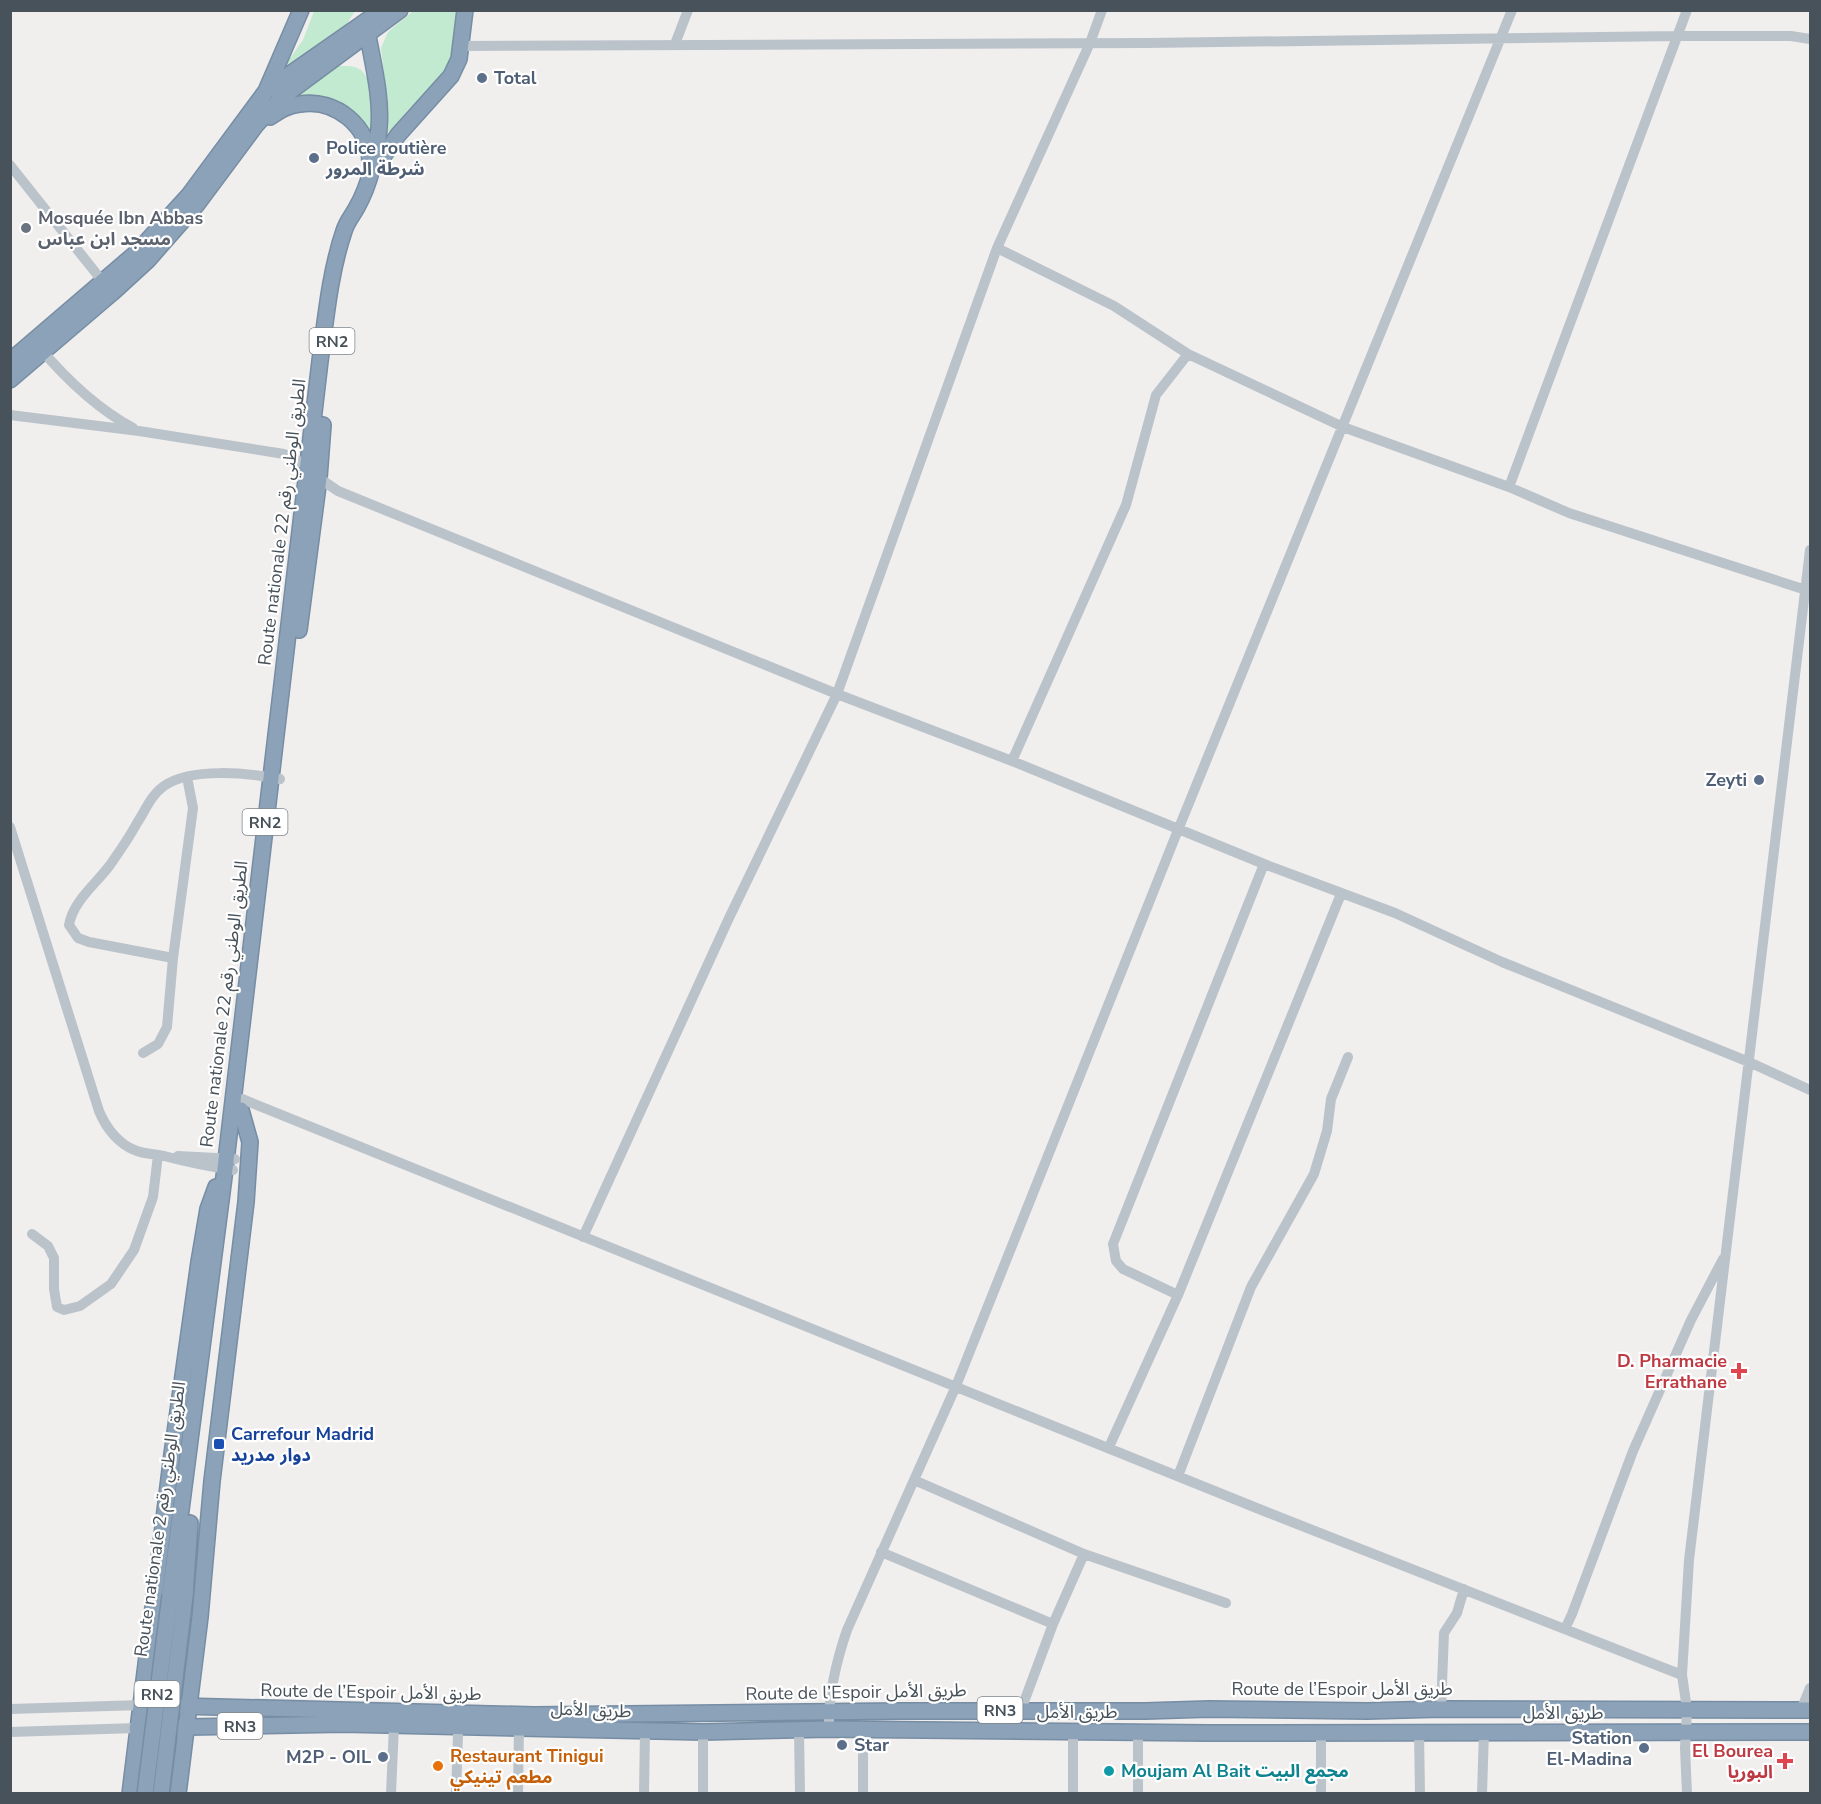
<svg xmlns="http://www.w3.org/2000/svg" width="1821" height="1804" viewBox="0 0 1821 1804" font-family="'Nunito Sans','Noto Sans Arabic',sans-serif">
  <style>
    .green { fill: #c1ead0 }
    .lines { fill: none; stroke-linecap: round; stroke-linejoin: round }
    .highway-casing { stroke: #768da4; stroke-width: 18 }
    .minor { stroke: #bbc3ca; stroke-width: 10 }
    .highway { stroke: #8ba2b8; stroke-width: 15 }
    .highway-bridge-casing { stroke: #768da4; stroke-width: 18; stroke-linecap: butt }
    .highway-bridge { stroke: #8ba2b8; stroke-width: 15 }
    .service-dot { fill: #5c6f8a; stroke: #fff; stroke-width: 2 }
    .worship-dot { fill: #6b7280; stroke: #fff; stroke-width: 2 }
    .health-dot { fill: #e0444e; stroke: #fff; stroke-width: 2 }
    .transit-dot { fill: #1a4fb4; stroke: #fff; stroke-width: 2 }
    .food-dot { fill: #e8710a; stroke: #fff; stroke-width: 2 }
    .culture-dot { fill: #0f9aa8; stroke: #fff; stroke-width: 2 }
    .labels { text-anchor: middle; stroke-width: 4.5; stroke-linejoin: round; paint-order: stroke }
    .shield { fill: #fff; stroke: #7f868c; stroke-width: 1.5 }
    .shield-label { font-size: 16px; font-weight: bold; fill: #48525a }
    .service-label { font-size: 18px; font-weight: bold; fill: #4e5e75; stroke: #fff; text-anchor: start }
    .worship-label { font-size: 18px; font-weight: bold; fill: #5b616d; stroke: #fff; text-anchor: start }
    .street-label { font-size: 18px; fill: #48525a; stroke: #fff }
    .health-label { font-size: 18px; font-weight: bold; fill: #be3a42; stroke: #fff; text-anchor: end }
    .transit-label { font-size: 18px; font-weight: bold; fill: #164399; stroke: #fff; text-anchor: start }
    .food-label { font-size: 18px; font-weight: bold; fill: #c56008; stroke: #fff; text-anchor: start }
    .culture-label { font-size: 18px; font-weight: bold; fill: #0d838f; stroke: #fff; text-anchor: start }
  </style>
  <rect width="100%" height="100%" fill="#f1eeee"/>
  <path class="green" d="M314,11H355L343,30L279,74L303,40Z
    M413,11H457L454,48L449,63L440,79L407,111L386,140L388,106L381,48L388,32Z
    M338,66C346,66 354,65 361,70C374,80 373,118 371,134C350,96 332,104 295,97Z"/>
  <g class="lines">
    <defs>
      <path id="highway" d="M266,91L382,10
        M270,117C279,111 288,105 300,104C336,98 370,127 370,163
        M376,167L398,135L451,76L459,59L465,10
        M10,361L136,253L189,195L266,91L301,10
        M10,380L112,293L148,260L198,203L256,125L281,98L400,10
        M299,630L319,478L323,425
        M170,1595L225,1169L320,361C326,317 330,272 344,231C347,221 353,215 357,207C370,184 377,153 379,128C382,94 371,57 366,24
        M185,1596L190,1523
        M142,1705L534,1715L899,1711H1145L1209,1709L1367,1711L1441,1709L1810,1710
        M137,1728L343,1724L703,1732L829,1729L1207,1733L1810,1732
        M130,1794L172,1454L199,1262L208,1209L216,1187
        M178,1794L200,1617L212,1481L246,1202L250,1142L241,1110"/>
    </defs>
    <use href="#highway" class="highway-casing"/>
    <path class="minor" d="M675,44L688,10
      M462,46L1148,43L1677,36H1791L1810,39
      M10,165L107,287
      M997,248L1114,306L1188,354L1343,427L1509,487L1569,513L1806,590
      M39,347C66,379 96,408 133,428
      M10,415L139,431L284,454L309,466L319,478L338,491L837,694L1012,761L1264,864L1395,913L1502,962L1749,1062L1810,1090
      M1509,487L1687,10
      M1012,761L1126,505L1156,395L1188,354
      M10,827L99,1111C106,1128 119,1145 137,1151C145,1154 155,1154 164,1156C187,1162 210,1167 233,1170
      M173,958L89,942L78,938L69,925C73,901 96,884 110,865C119,852 129,838 137,823C145,811 151,795 164,786C191,767 249,773 280,779
      M143,1053L158,1044L167,1027L173,958L193,808L187,777
      M242,1099L1269,1513L1682,1675
      M178,1156L235,1159
      M32,1234L48,1246L54,1258V1289L57,1307L64,1310L80,1306L111,1284L134,1250L153,1197L158,1155
      M583,1237L729,918L837,694L997,248L1090,43L1102,10
      M1178,1295L1123,1269L1116,1261L1113,1244L1264,864
      M1109,1447L1178,1295L1341,894
      M1178,1476L1251,1287L1314,1174L1327,1131L1331,1099L1348,1057
      M914,1480L1084,1554L1226,1603
      M881,1552L1053,1624
      M1565,1629L1572,1614L1633,1451L1691,1320L1723,1259
      M10,1709L142,1705
      M1441,1709L1444,1633L1457,1613L1464,1589
      M1021,1710L1053,1624L1084,1554
      M1801,1710L1810,1688
      M829,1729C828,1695 836,1662 847,1630L956,1386L1178,830L1512,10
      M799,1730L800,1794
      M863,1730V1794
      M10,1732L137,1728
      M1073,1732V1794
      M1321,1732V1794
      M1419,1732L1420,1794
      M391,1794L394,1725
      M456,1794L458,1734L459,1726
      M518,1794L519,1727
      M644,1794L645,1731
      M703,1794V1732
      M1138,1794V1731
      M1482,1794L1484,1732
      M1687,1794L1685,1748L1687,1709L1682,1675L1689,1560L1810,550"/>
    <use href="#highway" class="highway"/>
    <defs>
      <path id="highway-bridge" d="M145,1794L170,1595
        M161,1794L185,1596"/>
    </defs>
    <use href="#highway-bridge" class="highway-bridge-casing"/>
    <use href="#highway-bridge" class="highway-bridge"/>
  </g>
  <g class="service-dot">
    <circle cx="482" cy="78" r="6"/>
    <circle cx="314" cy="158" r="6"/>
    <circle cx="1759" cy="780" r="6"/>
    <circle cx="842" cy="1745" r="6"/>
    <circle cx="1644" cy="1748" r="6"/>
    <circle cx="383" cy="1757" r="6"/>
  </g>
  <circle class="worship-dot" cx="26" cy="228" r="6"/>
  <g class="health-dot">
    <path d="M1736 1362h6v6h6v6h-6v6h-6v-6h-6v-6h6z"/>
    <path d="M1782 1752h6v6h6v6h-6v6h-6v-6h-6v-6h6z"/>
  </g>
  <rect class="transit-dot" x="213" y="1438" width="12" height="12" rx="3"/>
  <circle class="food-dot" cx="438" cy="1766" r="6"/>
  <circle class="culture-dot" cx="1109" cy="1771" r="6"/>
  <g class="labels">
    <g class="shield">
      <rect x="309.5" y="328" width="45" height="26" rx="4.5"/>
      <rect x="242.5" y="809" width="45" height="26" rx="4.5"/>
      <rect x="134.5" y="1681" width="45" height="26" rx="4.5"/>
      <rect x="977.5" y="1697" width="45" height="26" rx="4.5"/>
      <rect x="217.5" y="1713" width="45" height="26" rx="4.5"/>
    </g>
    <g class="shield-label">
      <text x="332" y="347">RN2</text>
      <text x="265" y="828">RN2</text>
      <text x="157" y="1700">RN2</text>
      <text x="1000" y="1716">RN3</text>
      <text x="240" y="1732">RN3</text>
    </g>
    <g class="service-label">
      <text x="494" y="84">Total</text>
      <text x="326" y="154">Police routière<tspan x="326" dy="21">شرطة المرور</tspan></text>
      <text x="1747" y="786" text-anchor="end">Zeyti</text>
      <text x="1632" y="1744" text-anchor="end">Station<tspan x="1632" dy="21">El-Madina</tspan></text>
      <text x="854" y="1751">Star</text>
      <text x="371" y="1763" text-anchor="end">M2P - OIL</text>
    </g>
    <g class="worship-label">
      <text x="38" y="224">Mosquée Ibn Abbas<tspan x="38" dy="21">مسجد ابن عباس</tspan></text>
    </g>
    <g class="street-label">
      <text transform="translate(282 522) rotate(-83)" y="6">Route nationale 22 الطريق الوطني رقم</text>
      <text transform="translate(224 1004) rotate(-83)" y="6">Route nationale 22 الطريق الوطني رقم</text>
      <text transform="translate(160 1519) rotate(-82)" y="6">Route nationale الطريق الوطني رقم 2</text>
      <text x="1342" y="1695">Route de l’Espoir طريق الأمل</text>
      <text transform="translate(371 1692) rotate(1)" y="6">Route de l’Espoir طريق الأمل</text>
      <text transform="translate(856 1692) rotate(-1)" y="6">Route de l’Espoir طريق الأمل</text>
      <text transform="translate(591 1710) rotate(2)" y="6">طريق الأمل</text>
      <text x="1077" y="1718">طريق الأمل</text>
      <text x="1563" y="1719">طريق الأمل</text>
    </g>
    <g class="health-label">
      <text x="1727" y="1367">D. Pharmacie<tspan x="1727" dy="21">Errathane</tspan></text>
      <text x="1773" y="1757">El Bourea<tspan x="1773" dy="21">البوريا</tspan></text>
    </g>
    <g class="transit-label">
      <text x="231" y="1440">Carrefour Madrid<tspan x="231" dy="21">دوار مدريد</tspan></text>
    </g>
    <g class="food-label">
      <text x="450" y="1762">Restaurant Tinigui<tspan x="450" dy="21">مطعم تينيكي</tspan></text>
    </g>
    <g class="culture-label">
      <text x="1121" y="1777">Moujam Al Bait مجمع البيت</text>
    </g>
  </g>
  <rect width="1821" height="1804" fill="none" stroke="#48525a" stroke-width="24"/>
</svg>
